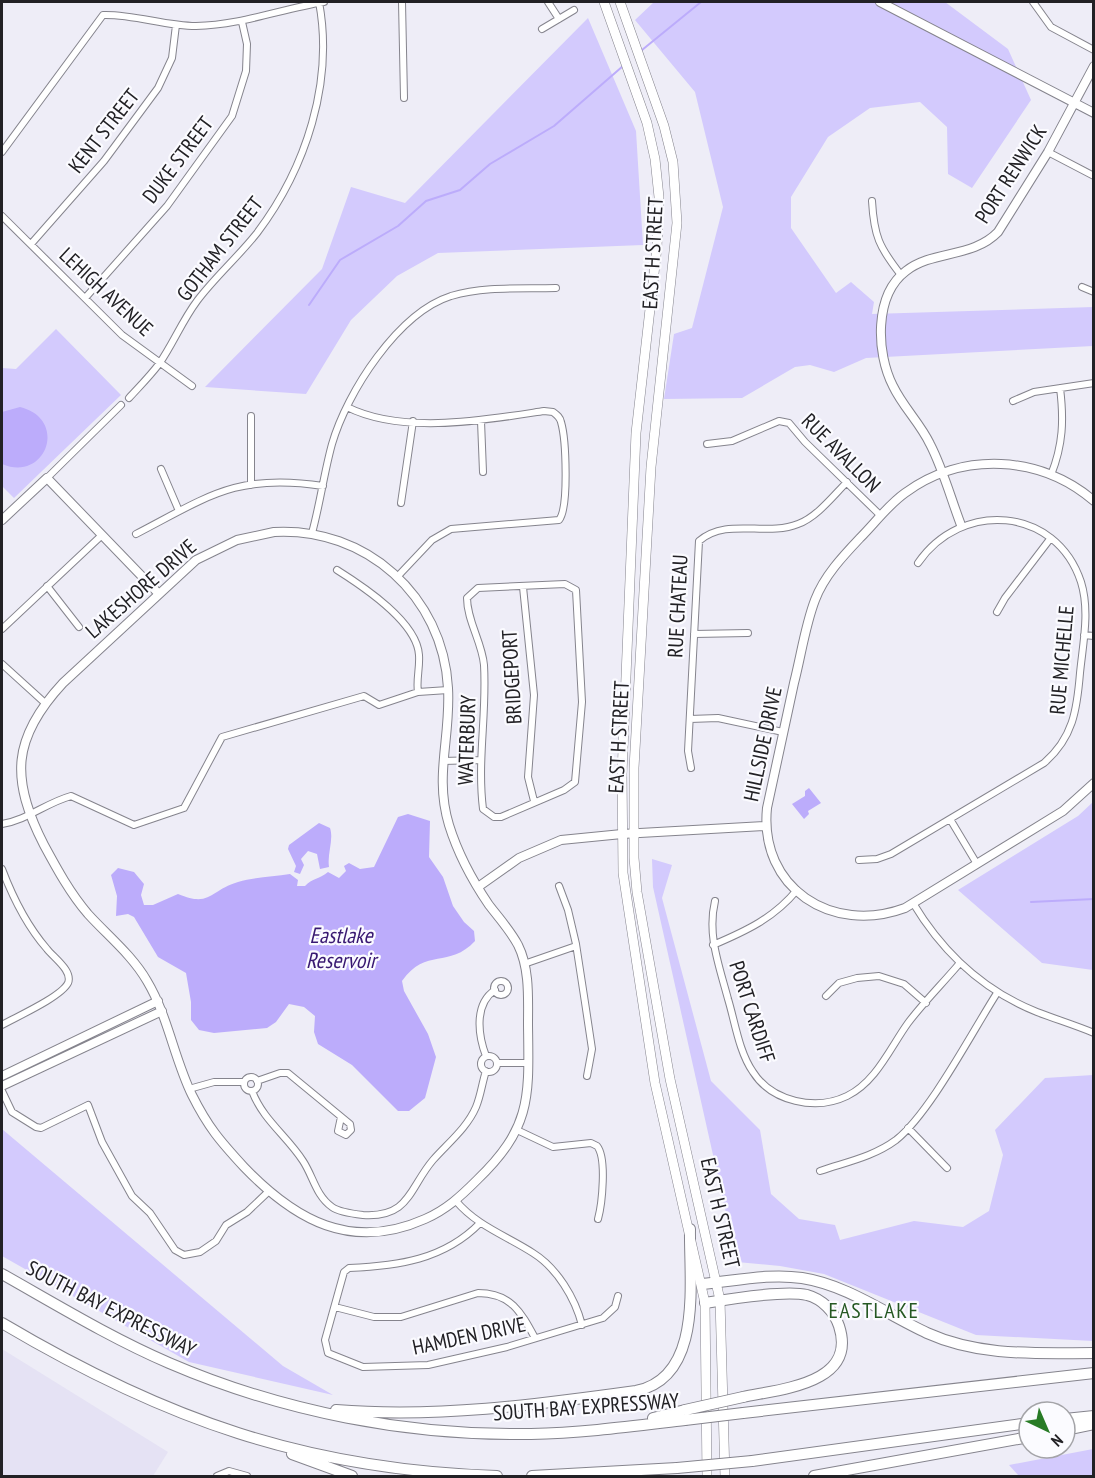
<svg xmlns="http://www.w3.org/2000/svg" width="1095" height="1478" viewBox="0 0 1095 1478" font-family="'PT Sans Narrow',sans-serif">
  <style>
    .built { fill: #e5e2f4 }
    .green { fill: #d3cafd }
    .water { fill: #bcacfb }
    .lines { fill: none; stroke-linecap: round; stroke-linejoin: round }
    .stream { stroke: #bcacfb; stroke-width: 2 }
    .street-casing { stroke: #85848d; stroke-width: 8 }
    .secondary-casing { stroke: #85848d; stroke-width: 10 }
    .primary-casing { stroke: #85848d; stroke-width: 10 }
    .highway-casing { stroke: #85848d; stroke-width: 12 }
    .street { stroke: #fff; stroke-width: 6 }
    .secondary { stroke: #fff; stroke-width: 8 }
    .primary { stroke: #fff; stroke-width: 9 }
    .highway { stroke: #fff; stroke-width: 10 }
    .highway-bridge-casing { stroke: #85848d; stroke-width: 12; stroke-linecap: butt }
    .highway-bridge { stroke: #fff; stroke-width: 10 }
    .labels { text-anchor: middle; stroke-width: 4.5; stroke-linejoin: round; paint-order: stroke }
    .street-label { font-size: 21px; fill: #222125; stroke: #fbfbff }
    .water-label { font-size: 22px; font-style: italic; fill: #391972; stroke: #fbfbff }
    .neighbourhood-label { font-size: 22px; letter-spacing: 1.5px; fill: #255823; stroke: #fbfbff }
  </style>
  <rect width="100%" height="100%" fill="#eeedf7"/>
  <path class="built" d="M2,1349L168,1452L153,1476H2Z"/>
  <path class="green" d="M654,2H945L1008,49L1031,100L972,188L948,174L947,127L920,102L870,108L828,137L791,197V228L836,293L851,282L874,302L872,314L1093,307V346L866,358L834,372L810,365L795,367L742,398L664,399L674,334L692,328L723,207L695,92L635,20Z
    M588,18L636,131L643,245L438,253L397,276L351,320L306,394L205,387L322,269L351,187L405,203Z
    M56,329L121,395L14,498L2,486V368L16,369Z
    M1093,802V970L1042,963L958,890L1078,816Z
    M652,859L672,865L662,898L711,1081L760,1130L771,1194L799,1219L835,1225L840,1240L914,1221L963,1227L989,1211L1003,1155L995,1130L1045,1078L1093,1075V1341L976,1335L824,1274L780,1266L737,1262L653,887Z
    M2,1129L283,1366L333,1395L189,1362L2,1256Z
    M1093,1449V1476H1019L1009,1465Z"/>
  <path class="water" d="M20,407C69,419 46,483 2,464V412Z
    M809,788L821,803L808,811L809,814L804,819L792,804L805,796V791Z
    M408,814L430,821L429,857L443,877L453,906L464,922L474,931L475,941C449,969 426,947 402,981L404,991L428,1034L436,1057L425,1098L409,1111H398L352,1065L318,1044L314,1032L315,1016L304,1007L289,1004L276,1022L267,1028L214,1033L199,1030L191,1020V1002L186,973L158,957L134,917L128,914L116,916L117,896L111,875L118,868L134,872L144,884L141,895L144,905H153L178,894C211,908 210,890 238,882C255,877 273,877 290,874L298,880L297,886H305C312,878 320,879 328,872L339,878L346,871L344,866L349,863L360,869L374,867L398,817Z
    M319,823L330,828C334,840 327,853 329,867L320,869L317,854L308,851L301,859L304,865L300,874L294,872L296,866L288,849L289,845Z"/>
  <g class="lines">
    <path class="stream" d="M642,50L701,2
      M309,305L340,260L398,226L426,201L460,190L490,164L554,126L623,66
      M1031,902L1094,899"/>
    <defs>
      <path id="street" d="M402,2L404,98
        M548,2L559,19
        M1033,2L1051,27L1094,50
        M542,29L574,10
        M2,152L103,15C134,14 165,26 196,26C241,25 281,9 324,2
        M1048,152L1094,176
        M872,201C874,236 879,247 901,275
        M2,216L122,335L192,386
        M31,244L104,161L158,88L172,58L176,25
        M1082,287L1094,292
        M86,297L167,206L232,116L246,71L247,44L242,22
        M129,398C139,387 150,376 159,364C173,344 182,321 197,301C215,277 238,257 257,233C306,168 334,82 319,2
        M1013,401L1034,392L1094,383
        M347,407C403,435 485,420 544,411L553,412C557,415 560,417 561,422C566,439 569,508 559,520L451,529L432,540L398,576
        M251,416V485
        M481,421L483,472
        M707,444L732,441L779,421L789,423L805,442L881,516
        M161,469L179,511
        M1051,475C1063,445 1064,420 1060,388
        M47,478L121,405
        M401,503L413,421
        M312,533C320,504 324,473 332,444C347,392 398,313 451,296C485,286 521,289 556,288
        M136,534C209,496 237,473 323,486
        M337,570C364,587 417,622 419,655C420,668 416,680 418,692
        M565,584L576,590L582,702L575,782L564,790L501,817H494L483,809C477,760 487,714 484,665C482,642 467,621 467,598L478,588Z
        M47,586L79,627
        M523,587L534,695L528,777L534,801
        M997,612L1005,598L1050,539
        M2,629L102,535
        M694,634L748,633
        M1084,635L1094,636
        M2,664L45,703
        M690,719L718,718L783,732
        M443,761L479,760
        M691,768L688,751L699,541C727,517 766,537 798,524C817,517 833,496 847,482
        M950,819L977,864
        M2,824C27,820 46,803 71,796L134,825L184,808L222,737L364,696L379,705L418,692L448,690
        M859,860L877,859L891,854L1044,763C1073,738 1077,710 1080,673C1083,643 1090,611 1081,582C1056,506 961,500 918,563
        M2,869C13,898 27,926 47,949C54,958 73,971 68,983C61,997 16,1017 2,1025
        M559,886L568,910L576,944L586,1009L592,1049L587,1076
        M715,901C707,935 719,965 728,999C735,1022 739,1052 753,1072C772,1102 816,1111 847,1096C876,1082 890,1048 908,1023C923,1003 942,984 959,964
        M913,903C943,953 982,990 1037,1012C1055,1019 1075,1025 1094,1033
        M713,945C746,931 774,918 797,890
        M524,964L576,946
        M494 988a7 7 0 1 1 14 0a7 7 0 1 1-14 0Z
        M826,996L839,983L857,978L879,976L904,984L926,1003
        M481 1064a8 8 0 1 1 16 0a8 8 0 1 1-16 0Z
        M486,1056C478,1035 474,1004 495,990
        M497,1063H528
        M244 1084a7 7 0 1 1 14 0a7 7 0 1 1-14 0Z
        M257,1081L280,1073H288L350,1124L351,1130L346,1135L338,1131L341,1117
        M189,1089L214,1082H244
        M2,1091L12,1112L36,1127L41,1128L88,1105L102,1142L132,1196L150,1213L175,1250L184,1255L200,1252L216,1241L226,1225L247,1212L268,1192
        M252,1091C263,1120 287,1136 303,1161C313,1176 316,1196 332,1207C339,1212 354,1214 363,1215C410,1218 409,1188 433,1160C448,1143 467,1128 476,1107C481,1095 482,1083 486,1071
        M908,1128L947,1168
        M517,1130L553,1147L591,1143L597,1146C607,1158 602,1204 598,1219
        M820,1171C846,1162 873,1157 896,1140C930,1113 972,1032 997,993
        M456,1201C477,1226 507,1236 533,1253C557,1268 575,1298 582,1325
        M480,1223C444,1260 397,1266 349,1268L344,1272L325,1340L328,1353L363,1367L428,1365L507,1347L603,1318L615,1307L618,1296
        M335,1307L374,1317H401L478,1293C511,1293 521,1312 535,1338
        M217,1476L229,1471L247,1476"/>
      <path id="secondary" d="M880,2L1094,113
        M1094,501C1041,455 962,451 905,493C888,505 875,523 860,538C843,556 824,576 815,600C805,626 801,656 794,683C785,725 776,766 767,808C759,888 832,935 905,908L1063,811L1094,783
        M2,520L47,478L158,593
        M961,525C951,499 943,469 930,444C920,423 903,407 893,386C876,353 874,295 906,271C933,250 973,258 998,232L1048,152L1094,66
        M274,532C366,527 443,596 448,688C451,737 434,776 449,825C458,854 472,880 489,905C499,918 510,930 518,945C530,969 528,999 528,1025C529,1097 532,1127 477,1180C461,1196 446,1210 425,1219C351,1252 295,1220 244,1167C220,1141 208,1127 192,1095C174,1058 168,1016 147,981C132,955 108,936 88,914C70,893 57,869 44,845C10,779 12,738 63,683L196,560L237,540Z
        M478,887L519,858L561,840L622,834L766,826
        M2,1076L158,1001
        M2,1086L162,1011"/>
      <path id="primary" d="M604,2L647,123L655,159L659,197L657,247L636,433L622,774L623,873L655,1083L705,1303L707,1476
        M620,2L664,126L673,162L677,223L651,467L634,768V858L637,892L670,1079L720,1300L725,1476"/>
      <path id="highway" d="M2,1274C57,1305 111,1338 169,1363C283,1412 408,1436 531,1434C583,1433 634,1426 685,1420
        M702,1284C735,1281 769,1273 802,1278C847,1285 886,1314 927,1333C980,1357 1037,1353 1094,1353
        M705,1303C729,1299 785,1290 807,1295C822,1299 834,1311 839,1326C858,1384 780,1389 743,1397
        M2,1323C164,1419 306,1470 497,1476
        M336,1410C437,1418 535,1405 636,1391C704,1377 689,1281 690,1229
        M743,1413L1094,1373
        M653,1418L685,1410
        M1065,1419L1094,1416
        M1065,1430L1094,1424
        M292,1454L352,1476
        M752,1461L1029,1423
        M532,1476L677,1468
        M814,1476L1029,1437"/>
    </defs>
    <use href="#street" class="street-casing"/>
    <use href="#secondary" class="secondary-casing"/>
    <use href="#primary" class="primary-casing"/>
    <use href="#highway" class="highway-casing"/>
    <use href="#street" class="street"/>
    <use href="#secondary" class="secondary"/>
    <use href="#primary" class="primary"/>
    <use href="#highway" class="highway"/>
    <defs>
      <path id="highway-bridge" d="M685,1410L743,1397
        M685,1420L743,1413
        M677,1468L752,1461"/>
    </defs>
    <use href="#highway-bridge" class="highway-bridge-casing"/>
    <use href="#highway-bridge" class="highway-bridge"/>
  </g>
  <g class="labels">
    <g class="street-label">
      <text transform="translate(104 131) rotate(-52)" y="7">KENT STREET</text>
      <text transform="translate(178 160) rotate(-53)" y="7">DUKE STREET</text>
      <text transform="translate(1011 174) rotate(-57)" y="7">PORT RENWICK</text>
      <text transform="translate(220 249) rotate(-52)" y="7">GOTHAM STREET</text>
      <text transform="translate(653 253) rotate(-87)" y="7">EAST H STREET</text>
      <text transform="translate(106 292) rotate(43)" y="7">LEHIGH AVENUE</text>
      <text transform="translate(841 453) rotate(45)" y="7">RUE AVALLON</text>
      <text transform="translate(141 589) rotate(-41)" y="7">LAKESHORE DRIVE</text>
      <text transform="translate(678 606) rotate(-87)" y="7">RUE CHATEAU</text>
      <text transform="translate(1062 660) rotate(-85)" y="7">RUE MICHELLE</text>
      <text transform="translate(512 677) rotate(-93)" y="7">BRIDGEPORT</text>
      <text transform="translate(619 737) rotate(-87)" y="7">EAST H STREET</text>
      <text transform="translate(467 740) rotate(-88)" y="7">WATERBURY</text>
      <text transform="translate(763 744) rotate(-78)" y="7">HILLSIDE DRIVE</text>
      <text transform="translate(752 1012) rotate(72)" y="7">PORT CARDIFF</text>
      <text transform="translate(720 1213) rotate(77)" y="7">EAST H STREET</text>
      <text transform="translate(111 1309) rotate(27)" y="7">SOUTH BAY EXPRESSWAY</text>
      <text transform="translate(469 1336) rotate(-12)" y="7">HAMDEN DRIVE</text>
      <text transform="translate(586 1407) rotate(-4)" y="7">SOUTH BAY EXPRESSWAY</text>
    </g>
    <g class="water-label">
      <text x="341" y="943">Eastlake<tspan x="341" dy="25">Reservoir</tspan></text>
    </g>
    <g class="neighbourhood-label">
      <text x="874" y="1318">EASTLAKE</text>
    </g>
  </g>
  <rect width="1095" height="1478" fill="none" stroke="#222125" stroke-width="6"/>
  <g transform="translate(1047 1430) rotate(136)"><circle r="28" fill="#fbfbff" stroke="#a4a4a8" stroke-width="1.5"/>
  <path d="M0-4.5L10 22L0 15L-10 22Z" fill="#287b26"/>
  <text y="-9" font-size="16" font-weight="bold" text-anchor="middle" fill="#222125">N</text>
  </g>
</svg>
